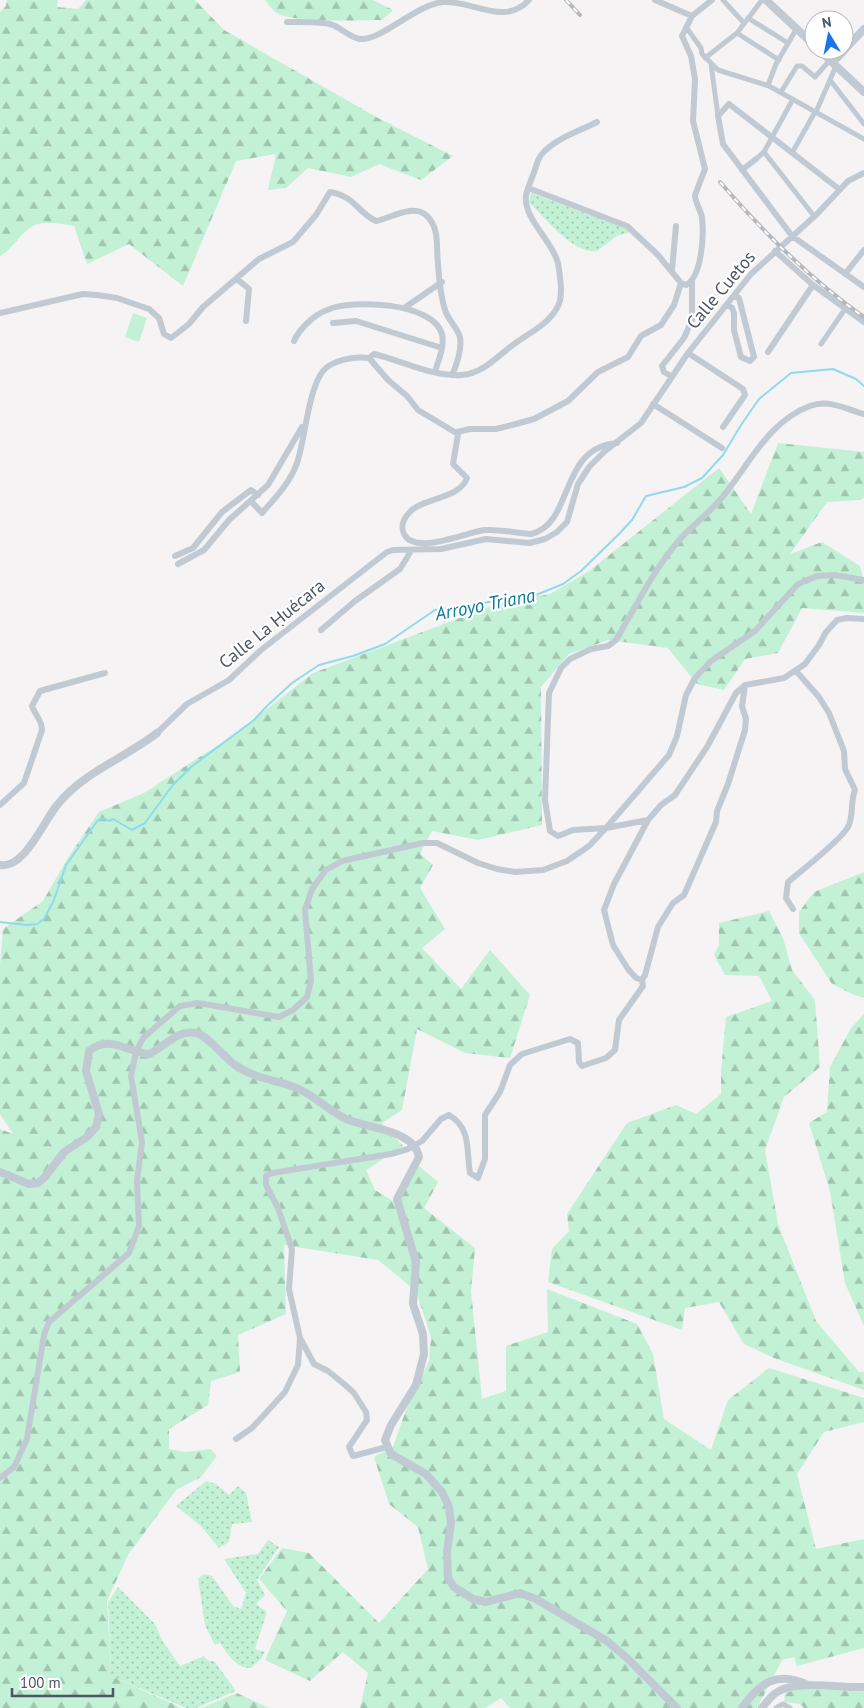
<svg xmlns="http://www.w3.org/2000/svg" width="864" height="1708" viewBox="0 0 864 1708" font-family="'PT Sans',sans-serif">
  <style>
    .grass { fill: url(#grass-dots) }
    .forest { fill: url(#forest-firs) }
    .green { fill: #c3f1d5 }
    .lines { fill: none; stroke-linecap: round; stroke-linejoin: round }
    .stream { stroke: #90daee; stroke-width: 2 }
    .pedestrian { stroke: #c1cad2; stroke-width: 5 }
    .minor { stroke: #c1cad2; stroke-width: 6 }
    .tertiary { stroke: #c1cad2; stroke-width: 8 }
    .rail-casing { stroke: #b5b8bd; stroke-width: 4 }
    .rail { stroke: #fff; stroke-width: 2; stroke-dasharray: 5.5; stroke-linecap: butt }
    .labels { text-anchor: middle; stroke-width: 4.5; stroke-linejoin: round; paint-order: stroke }
    .street-label { font-size: 18px; fill: #4a5661; stroke: #fff }
    .water-label { font-size: 19px; font-style: italic; fill: #0c7c9b; stroke: #fff }
  </style>
  <defs>
    <pattern id="grass-dots" width="8" height="8" patternUnits="userSpaceOnUse" patternTransform="scale(1.25)"><rect width="8" height="8" fill="#c3f1d5"/><path d="M2 2h.1M6 6h.1" fill="none" stroke="#a0c6b0" stroke-width="1.8" stroke-linecap="round"/></pattern>
    <pattern id="forest-firs" width="22" height="20" patternUnits="userSpaceOnUse" patternTransform="scale(1.25)"><rect width="22" height="20" fill="#c3f1d5"/><path d="M5 1l3.5 6h-7zM16 11l3.5 6h-7z" fill="#a0c6b0"/></pattern>
  </defs>
  <rect width="100%" height="100%" fill="#f5f3f3"/>
  <path class="grass" d="M531,193L620,226L630,232L617,236L597,251C574,255 544,217 529,202Z
    M206,1481L216,1484L229,1495L238,1486L246,1493L252,1522L232,1524L229,1542L219,1548L201,1526L176,1506Z
    M268,1540L279,1547L257,1580L265,1595L256,1604L267,1612L255,1649L265,1652L261,1659L251,1668C235,1668 229,1655 220,1643L215,1645L205,1625L198,1579L203,1574L212,1576L233,1606L241,1609L246,1593L224,1559L258,1554Z
    M118,1587L155,1624L163,1642L180,1666L204,1656L208,1661H214L236,1691L196,1708H186L111,1676L108,1602Z"/>
  <path class="forest" d="M7,0H58L57,7L78,9L86,0H195L224,30L378,118L453,156L421,180L379,164L351,177L308,168L286,188L268,190L276,154L236,161L183,286L129,244L87,264L74,226C61,224 43,220 31,227C19,235 13,249 0,256V12L6,6Z
    M265,0H373L393,10L382,20C359,20 293,24 275,12C271,9 268,3 265,0Z
    M778,443L864,452V498L860,500L827,502L790,554L822,542L860,566L864,583V613L802,608L778,653L745,659L724,690L697,684L668,648L608,640L569,654L541,687L542,825L478,840L432,831L420,854L433,865L420,888L445,929L422,948L461,989L490,950L530,995L510,1058L465,1053L417,1029L402,1110L382,1123L403,1146L366,1170L375,1190L393,1201L419,1166L438,1182L424,1208L475,1248L471,1291L482,1399L506,1391V1346L548,1332L547,1289L637,1324L653,1354L664,1419L711,1450L728,1400L769,1368L864,1398V1422L824,1432L797,1474L816,1549L864,1539V1648L797,1666L794,1657L782,1660L757,1708H510L501,1698L485,1708H360L368,1673L343,1652L310,1681L265,1660L287,1611L259,1579L282,1548L309,1553L379,1623L428,1569L418,1527L389,1504L374,1457L393,1447L406,1410L429,1361L431,1337L416,1291L378,1260L284,1245L286,1314L238,1335L240,1372L211,1381L208,1405L169,1429V1449L186,1452L211,1449L217,1456L201,1477L176,1490L128,1555L107,1601L111,1676L182,1708H0V1129L13,1134L0,1114V965L3,929L43,901L69,856L99,812L144,793L232,736L313,673L497,604L550,594L589,571L719,468L751,514Z
    M864,872V998L852,994L832,984L799,933V912L814,892Z
    M769,911L783,938L792,970L815,1000L820,1067L784,1097L765,1150L778,1224L816,1321L859,1372H864V1390L774,1358L744,1344L719,1302L685,1308L682,1330L548,1282L552,1249L569,1231L567,1214L627,1123L676,1105L696,1114L721,1094V1071L726,1017L772,1001L759,976L725,975L714,955L719,945V923Z
    M864,1014V1326L845,1283L830,1191L809,1123L827,1112L830,1067L851,1028Z
    M800,1689L864,1691V1708H804L800,1704L784,1702L785,1693Z
    M237,1693L269,1708H201Z"/>
  <path class="green" d="M133,313L147,318L139,342L125,337Z"/>
  <g class="lines">
    <path class="stream" d="M0,922L27,925L37,924L44,919L54,900L66,865L98,820L104,818L109,821L113,819L132,830L145,823L172,786L191,767L254,720L267,706L292,683L319,665L353,656L385,644L435,610L536,595L563,584L581,571L618,535L632,520L646,496L684,487L702,478L723,455L741,425L759,399L791,373L833,369L856,379L864,386"/>
    <path class="pedestrian" d="M723,0L744,23
      M748,18L788,43
      M686,27L701,48L702,54L718,70L769,86L864,139
      M737,33L779,60
      M705,58L737,33L762,0
      M711,64L718,116
      M830,80L864,124
      M768,85L776,64L797,28
      M781,92L797,66H802L815,77L830,60
      M816,112L836,66
      M764,152L814,216
      M792,153L815,112
      M756,159L764,152L793,99
      M821,344L845,309
      M776,1708L783,1704L790,1708"/>
    <path class="minor" d="M655,0L692,16
      M287,22C299,22 323,21 333,25C342,29 350,37 360,39C381,41 415,5 443,2C473,0 504,27 529,0
      M597,122C580,131 554,139 542,154C537,159 536,168 533,175C531,181 527,189 526,196C523,218 553,242 558,263C560,276 564,297 557,308C548,324 531,332 517,342C499,354 485,373 462,375C432,377 403,361 374,354L369,358L388,380L407,396L418,410L458,434L453,464L467,478C457,503 416,495 404,520C402,524 402,530 404,534C415,556 466,532 485,530C500,529 515,533 531,534C575,523 558,448 617,443
      M742,170L756,159
      M528,188L627,226L658,255L681,283
      M839,189L729,104L718,116L723,144L792,236L864,287
      M775,251L813,285L864,322
      M672,270L676,226
      M845,274L864,250
      M237,279L249,289L246,321
      M681,283L686,285C702,277 704,235 702,218C701,210 695,203 695,195L705,169L693,121L695,79L691,56L682,36L692,16L712,0
      M728,305L732,308L734,313V330L741,357L750,361L754,357L739,298L735,296
      M404,308L442,282
      M0,313L83,294L97,295L117,298L149,309L159,318L164,334L171,338L189,324L203,307L259,259L293,242L316,215L330,192C355,196 358,213 376,221C391,218 414,203 427,216C440,228 436,249 438,264C439,278 441,297 445,310C448,320 457,327 460,337C462,348 457,365 452,375
      M333,323L356,321L442,348
      M294,341C300,328 314,315 327,310C352,299 433,302 442,334C445,346 438,361 435,372
      M768,352L813,285
      M688,353L743,389L745,395L723,427
      M671,376L664,372L662,366L684,338L692,320V282
      M653,404L722,448
      M457,432L470,429H496L512,425L534,419L568,401L598,372L628,357L641,336L661,325L674,305L681,283
      M251,501L262,513C275,498 290,483 297,463C305,440 308,390 323,371C332,360 355,356 369,358
      M175,556L193,548L222,512L251,490L258,495
      M178,564L204,550L229,520L268,485L302,427
      M321,630L355,601L400,569L411,551
      M157,733L187,704L229,680L261,650L387,552L393,550L441,549L486,539L529,543L545,539L557,532L567,522L578,484L589,467L604,452L641,423L688,353L751,274L817,214L848,181L864,173
      M0,805L24,783L42,730C42,720 35,715 32,706L40,691L105,673
      M648,820L606,828L573,830L558,836L550,831L545,800L549,693L561,668L570,659L591,649L608,646L616,640C636,606 655,567 681,538C695,523 712,511 724,495C750,463 769,421 810,406C830,399 845,409 864,414
      M793,909L786,898L788,882C800,872 842,839 848,827C854,816 850,802 855,790L845,769L844,751L829,713L819,697L796,671
      M642,980L636,978L628,969L613,945L604,910L614,884L648,820L661,805L675,795L707,747L736,693L745,685L784,678L805,664L819,645L826,632L837,620L847,618L864,619
      M300,1338L314,1364L328,1371L344,1384L354,1393L366,1412L367,1420L349,1447L353,1456L387,1447
      M236,1439L252,1428L285,1392L298,1365L300,1338L289,1289L292,1249L278,1208L266,1185V1176L272,1173L391,1154L408,1149L422,1141L441,1119L449,1115C472,1129 466,1150 470,1173L478,1178L485,1159V1115L500,1092L510,1065L522,1054L570,1039L578,1043L579,1062L582,1066L606,1058L615,1050L619,1020L643,986L642,980L645,975L658,927L673,903L684,895L716,822L717,811L728,784L745,730L746,719L742,706L745,685
      M0,1478L14,1467L27,1439L44,1335L49,1322L129,1253L139,1226L137,1181L142,1142L131,1076L136,1052L143,1038L180,1006L198,1003L279,1017L293,1010L307,997L311,981L305,910L312,889L326,870L342,861L423,843H437L478,863L497,869L515,872L543,870L567,861L589,846L606,828L669,755L677,736L686,695L695,678L711,661L755,631L798,584L817,576L835,575L864,580"/>
    <path class="tertiary" d="M766,0L814,45
      M819,50L864,92
      M828,58H837L864,29
      M0,865C25,869 44,820 58,804C84,772 125,758 157,733
      M0,1172L29,1184L38,1183L45,1177L64,1152L87,1137L96,1127L99,1114L86,1071L89,1051C109,1034 127,1052 149,1054C165,1047 177,1029 196,1033C207,1035 224,1057 234,1064C252,1078 273,1079 294,1087C312,1093 325,1108 342,1117C363,1129 414,1128 419,1157L397,1199L416,1262L413,1304L423,1334L424,1354L416,1385L391,1425L385,1440L391,1454L426,1474L442,1492L449,1507L451,1523L447,1552L448,1578L454,1587L473,1599L486,1602L520,1593L536,1599L607,1641L628,1659L677,1708
      M742,1708C759,1683 777,1670 808,1685
      M762,1708C767,1702 771,1695 779,1691C799,1680 840,1688 864,1687"/>
    <defs>
      <path id="rail" d="M566,0L580,15
        M720,182C763,232 810,279 864,317"/>
    </defs>
    <use href="#rail" class="rail-casing"/>
    <use href="#rail" class="rail"/>
  </g>
  <g class="labels">
    <g class="street-label">
      <text transform="translate(721 290) rotate(-50)" y="6">Calle Cuetos</text>
      <text transform="translate(272 624) rotate(-39)" y="6">Calle La Ḥuécara</text>
    </g>
    <g class="water-label">
      <text transform="translate(485 604) rotate(-11)" y="7">Arroyo Triana</text>
    </g>
  </g>
  <g transform="translate(829 35) rotate(350)"><circle r="24" fill="#ffffff" stroke="#b7bbc0"/>
  <path d="M0-4L9 19L0 12L-9 19Z" fill="#1a73e8"/>
  <text y="-8" font-size="14" font-weight="bold" text-anchor="middle" fill="#4a5661">N</text>
  </g>
  <path d="M12 1688v8h101v-8" fill="none" stroke="#4a5661" stroke-width="2.5"/>
  <text x="20" y="1688" font-size="15" fill="#4a5661" stroke="#ffffff" stroke-width="4" paint-order="stroke">100 m</text>
</svg>
